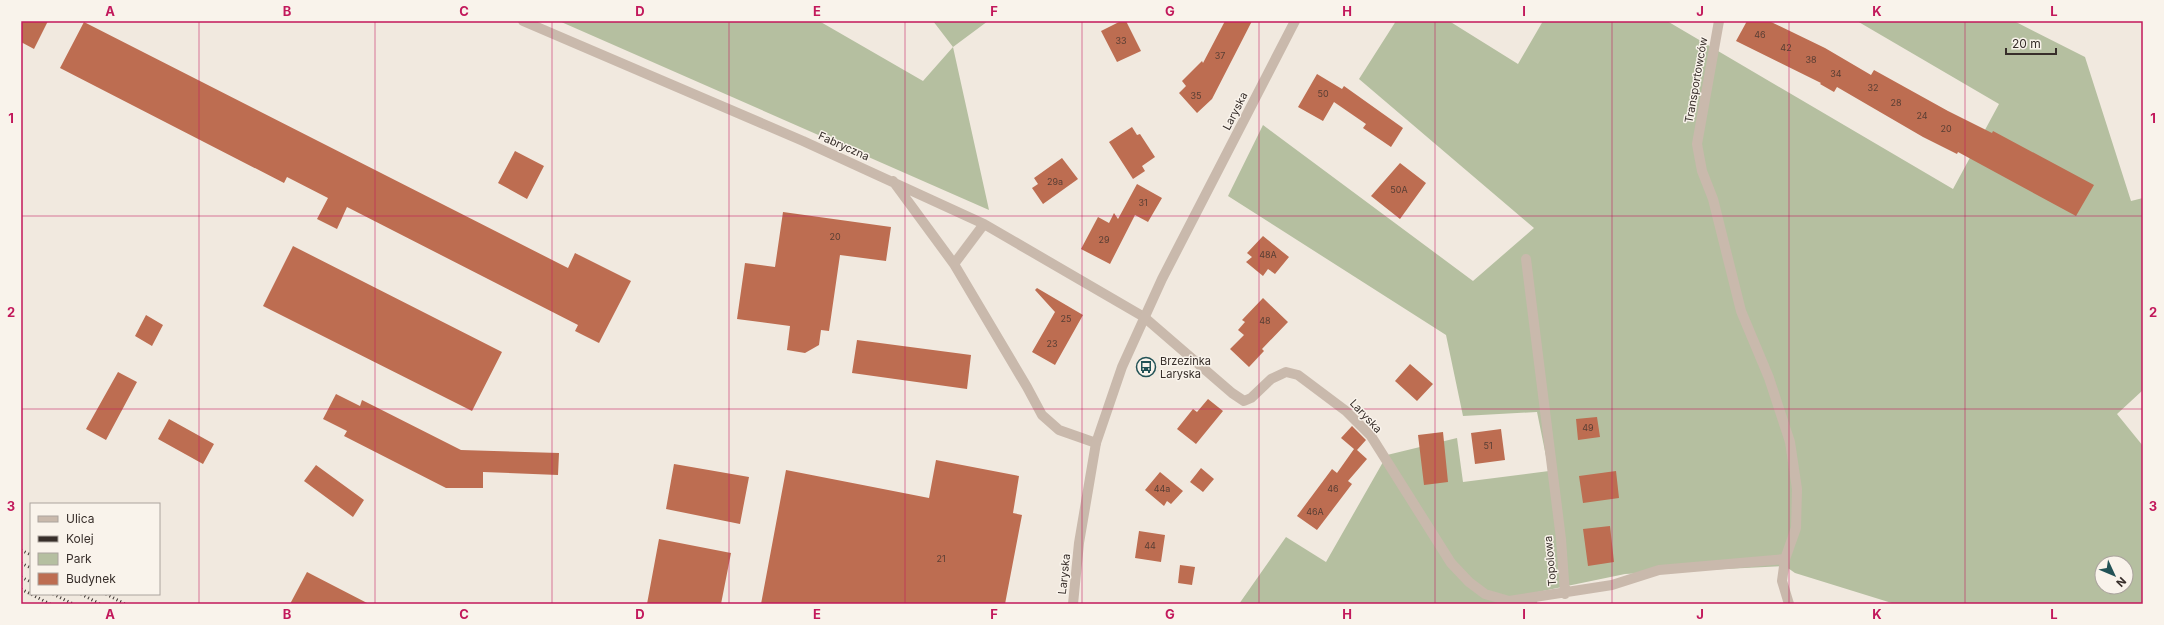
<svg xmlns="http://www.w3.org/2000/svg" width="2164" height="625" viewBox="0 0 2164 625" font-family="Inter,sans-serif">
  <style>
    .green { fill: #b5bfa0; fill-rule: evenodd }
    .building { fill: #bd6d51 }
    .lines { fill: none; stroke-linecap: round; stroke-linejoin: round }
    .minor { stroke: #c9b9ac; stroke-width: 10 }
    .tertiary { stroke: #c9b9ac; stroke-width: 10 }
    .rail { stroke: #372e2a; stroke-width: 3; stroke-dasharray: 1 3; stroke-linecap: butt }
    .grid { fill: none; stroke: #c2185b; stroke-width: 1; stroke-opacity: 0.55 }
    .labels { text-anchor: middle; stroke-width: 3; stroke-linejoin: round; paint-order: stroke }
    .number-label { font-size: 9px; fill: #583e34 }
    .street-label { font-size: 11px; fill: #372e2a; stroke: #f9f3eb }
    .poi-label { font-size: 11px; fill: #372e2a; stroke: #f9f3eb; text-anchor: start }
    .neatline { fill: none; stroke: #c2185b; stroke-width: 1.5 }
    .grid-label { font-size: 13px; text-anchor: middle; font-weight: bold; fill: #c2185b }
  </style>
  <rect width="100%" height="100%" fill="#f1e9df"/>
  <path class="green" d="M559,21H819L923,81L953,47L933,21H988L953,47L989,210Z
    M1396,21H1449L1518,64L1543,21H1667L1953,189L1999,104L1857,21H2014L2085,57L2131,201L2143,198V390L2117,414L2143,446V604H1895L1795,573L1785,566L1625,574L1538,592L1537,604H1239L1286,537L1326,562L1387,455L1457,438L1463,482L1549,471L1537,412L1463,416L1446,335L1228,196L1263,125L1473,281L1534,228L1359,79ZM2102,563H2126V587H2102Z"/>
  <path class="building" d="M21,21H48L34,49L21,42Z
    M1121,21H1126L1141,51L1117,62L1101,31Z
    M1225,21H1252L1212,99L1197,113L1179,93L1186,86L1182,81L1202,61L1203,63Z
    M1747,21H1769L1825,48L1871,75L1874,70L1948,111L1992,133L1993,131L2094,185L2076,216L1958,152L1957,154L1923,137L1837,87L1834,92L1820,84L1821,83L1736,41Z
    M84,22L568,268L575,253L631,281L599,343L575,331L578,325L347,207L337,229L317,219L328,198L287,177L284,183L60,68Z
    M1317,74L1342,89L1344,86L1403,128L1391,147L1363,128L1366,124L1334,102L1323,121L1298,107Z
    M1132,127L1137,135L1140,134L1155,157L1142,166L1145,171L1133,179L1109,142Z
    M515,151L544,166L527,199L498,183Z
    M1062,158L1078,179L1043,204L1032,188L1038,184L1034,178Z
    M1400,163L1426,183L1400,219L1371,196Z
    M1137,184L1162,198L1148,222L1135,215L1110,264L1081,249L1098,217L1109,223L1114,213L1118,219Z
    M783,212L891,227L886,261L840,255L829,331L821,330L819,345L805,353L787,350L790,326L737,319L745,263L775,267Z
    M1263,236L1289,257L1275,274L1268,269L1263,276L1246,262L1252,257L1247,253Z
    M293,246L502,352L472,411L263,306Z
    M1037,288L1083,315L1055,365L1032,352L1055,312L1035,290Z
    M1263,298L1288,322L1262,349L1264,351L1249,367L1230,349L1244,335L1238,330L1245,322L1242,320Z
    M146,315L163,325L152,346L135,336Z
    M857,340L971,355L967,389L852,373Z
    M1410,364L1433,384L1417,401L1395,381Z
    M118,372L137,382L106,440L86,429Z
    M336,394L360,406L362,400L461,450L559,453L558,475L483,472V488H446L344,436L347,431L323,419Z
    M1208,399L1223,411L1196,444L1177,429L1193,409L1197,412Z
    M1597,417L1600,437L1578,440L1576,419Z
    M169,419L214,444L203,464L158,439Z
    M1352,426L1366,440L1357,450L1367,459L1348,481L1352,484L1317,530L1297,516L1332,469L1337,473L1354,449L1341,438Z
    M1501,429L1505,460L1475,464L1471,433Z
    M1443,432L1448,482L1424,485L1418,435Z
    M936,460L1019,476L1013,513L1022,515L1005,604H761L786,470L929,498Z
    M674,464L749,477L740,524L666,509Z
    M316,465L364,500L353,517L304,481Z
    M1201,468L1214,479L1203,492L1190,482Z
    M1616,471L1619,498L1583,503L1579,476Z
    M1160,472L1183,491L1171,504L1167,501L1164,506L1145,490Z
    M1610,526L1614,562L1588,566L1583,529Z
    M1139,531L1165,535L1161,562L1135,558Z
    M659,539L731,553L721,604H647Z
    M1180,565L1195,567L1192,585L1178,583Z
    M307,572L369,604H290Z"/>
  <g class="lines">
    <path class="minor" d="M523,21L803,141L984,224L1144,317L1232,393L1244,401L1251,398L1271,379L1286,372L1298,375L1346,411L1371,436L1451,563L1469,582L1485,594L1509,601L1612,585L1659,570L1785,559
      M1719,21L1697,144L1702,171L1713,199L1741,311L1769,378L1790,442L1797,489L1796,528L1785,559L1782,581L1789,604
      M893,181L954,264L1027,387L1042,415L1059,430L1096,443
      M1526,259L1561,539L1565,594
      M954,264L984,224"/>
    <path class="tertiary" d="M1073,604L1079,543L1096,443L1122,367L1162,279L1295,21"/>
    <path class="rail" d="M21,550L31,555
      M21,563L31,568
      M21,577L31,582
      M21,589L50,604
      M53,594L73,604
      M81,594L100,604
      M106,594L125,604"/>
  </g>
  <path class="grid" d="M199,21V604M375,21V604M552,21V604M729,21V604M905,21V604M1082,21V604M1259,21V604M1435,21V604M1612,21V604M1789,21V604M1965,21V604M21,216H2143M21,409H2143"/>
  <defs>
    <symbol id="bus-ring" viewBox="-11 -11 22 22"><circle r="9.5" fill="#f9f3eb" stroke="#225256" stroke-width="1.5"/><path d="M-5-6H5V4H4V6H2V4H-2V6H-4V4H-5ZM-3.5-4V0h7V-4ZM-3.5 1.2v1.5H-2V1.2ZM2 1.2v1.5H3.5V1.2Z" fill="#225256"/></symbol>
  </defs>
  <g fill-rule="evenodd">
    <use href="#bus-ring" x="1135" y="356" width="22" height="22"/>
  </g>
  <g class="labels">
    <g class="number-label">
      <text x="1760" y="38">46</text>
      <text x="1121" y="44">33</text>
      <text x="1786" y="51">42</text>
      <text x="1220" y="59">37</text>
      <text x="1811" y="63">38</text>
      <text x="1836" y="77">34</text>
      <text x="1873" y="91">32</text>
      <text x="1323" y="97">50</text>
      <text x="1196" y="99">35</text>
      <text x="1896" y="106">28</text>
      <text x="1922" y="119">24</text>
      <text x="1946" y="132">20</text>
      <text x="1055" y="185">29a</text>
      <text x="1399" y="193">50A</text>
      <text x="1143" y="206">31</text>
      <text x="835" y="240">20</text>
      <text x="1104" y="243">29</text>
      <text x="1268" y="258">48A</text>
      <text x="1066" y="322">25</text>
      <text x="1265" y="324">48</text>
      <text x="1052" y="347">23</text>
      <text x="1588" y="431">49</text>
      <text x="1488" y="449">51</text>
      <text x="1162" y="492">44a</text>
      <text x="1333" y="492">46</text>
      <text x="1315" y="515">46A</text>
      <text x="1150" y="549">44</text>
      <text x="941" y="562">21</text>
    </g>
    <g class="street-label">
      <text transform="translate(1696 80) rotate(-80)" y="4">Transportowców</text>
      <text transform="translate(1235 111) rotate(-63)" y="4">Laryska</text>
      <text transform="translate(844 146) rotate(24)" y="4">Fabryczna</text>
      <text transform="translate(1366 416) rotate(47)" y="4">Laryska</text>
      <text transform="translate(1550 561) rotate(-95)" y="4">Topolowa</text>
      <text transform="translate(1064 574) rotate(-84)" y="4">Laryska</text>
    </g>
    <g class="poi-label">
      <text x="1160" y="365">Brzezinka<tspan x="1160" dy="13">Laryska</tspan></text>
    </g>
  </g>
  <rect width="2164" height="625" fill="none" stroke="#f9f3eb" stroke-width="44"/>
  <rect x="30" y="503" width="130" height="92" fill="#f9f3eb" stroke="#aba49e"/>
  <rect x="38" y="516" width="20" height="6" fill="#c9b9ac" stroke="#aba49e"/>
  <text x="66" y="523" font-size="12" fill="#372e2a">Ulica</text>
  <rect x="38" y="536" width="20" height="6" fill="#372e2a" stroke="#aba49e"/>
  <text x="66" y="543" font-size="12" fill="#372e2a">Kolej</text>
  <rect x="38" y="553" width="20" height="12" fill="#b5bfa0" stroke="#aba49e"/>
  <text x="66" y="563" font-size="12" fill="#372e2a">Park</text>
  <rect x="38" y="573" width="20" height="12" fill="#bd6d51" stroke="#aba49e"/>
  <text x="66" y="583" font-size="12" fill="#372e2a">Budynek</text>
  <g transform="translate(2114 575) rotate(134)"><circle r="19" fill="#f9f3eb" stroke="#aba49e"/>
  <path d="M0-3L7 15L0 10L-7 15Z" fill="#225256"/>
  <text y="-6" font-size="11" font-weight="bold" text-anchor="middle" fill="#372e2a">N</text>
  </g>
  <path d="M2006 48v6h50v-6" fill="none" stroke="#372e2a" stroke-width="2"/>
  <text x="2012" y="48" font-size="12" fill="#372e2a" stroke="#f9f3eb" stroke-width="3" paint-order="stroke">20 m</text>
  <rect x="22" y="22" width="2120" height="581" class="neatline"/>
  <g class="grid-label">
    <text x="110" y="16">A</text>
    <text x="287" y="16">B</text>
    <text x="464" y="16">C</text>
    <text x="640" y="16">D</text>
    <text x="817" y="16">E</text>
    <text x="994" y="16">F</text>
    <text x="1170" y="16">G</text>
    <text x="1347" y="16">H</text>
    <text x="1524" y="16">I</text>
    <text x="1700" y="16">J</text>
    <text x="1877" y="16">K</text>
    <text x="2054" y="16">L</text>
    <text x="11" y="123">1</text>
    <text x="2153" y="123">1</text>
    <text x="11" y="317">2</text>
    <text x="2153" y="317">2</text>
    <text x="11" y="511">3</text>
    <text x="2153" y="511">3</text>
    <text x="110" y="619">A</text>
    <text x="287" y="619">B</text>
    <text x="464" y="619">C</text>
    <text x="640" y="619">D</text>
    <text x="817" y="619">E</text>
    <text x="994" y="619">F</text>
    <text x="1170" y="619">G</text>
    <text x="1347" y="619">H</text>
    <text x="1524" y="619">I</text>
    <text x="1700" y="619">J</text>
    <text x="1877" y="619">K</text>
    <text x="2054" y="619">L</text>
  </g>
</svg>
